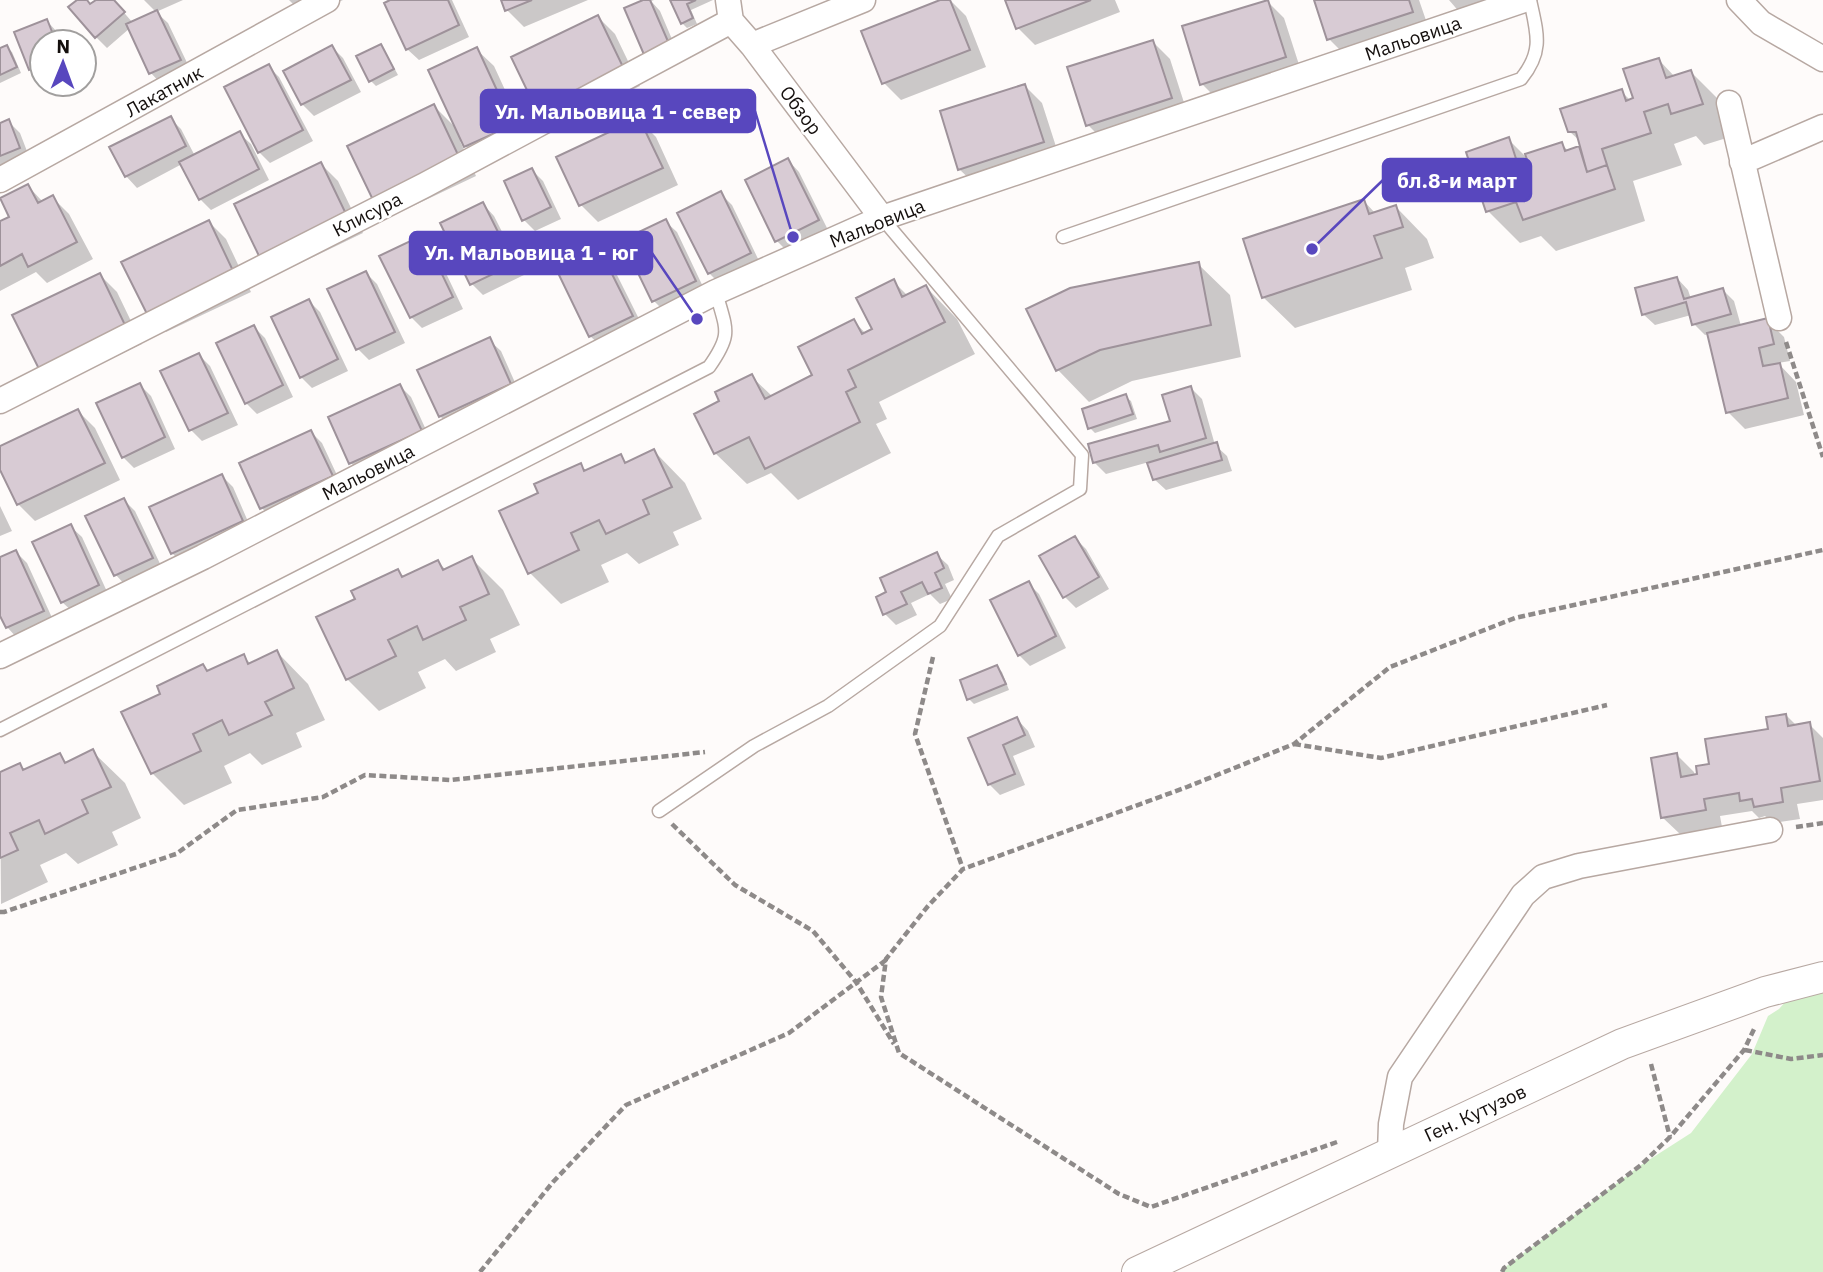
<svg xmlns="http://www.w3.org/2000/svg" width="1823" height="1272" viewBox="0 0 1823 1272" font-family="'IBM Plex Sans',sans-serif">
  <style>
    .green { fill: #d3f1cb }
    .shadow { fill: #0003 }
    .building { fill: #d8cbd4; stroke: #9e929a; stroke-width: 2 }
    .lines { fill: none; stroke-linecap: round; stroke-linejoin: round }
    .service-casing { stroke: #b7a8a2; stroke-width: 15 }
    .minor-casing { stroke: #b7a8a2; stroke-width: 27 }
    .tertiary-casing { stroke: #b7a8a2; stroke-width: 32 }
    .path { stroke: #8e8a89; stroke-width: 4.5; stroke-dasharray: 7 3.5; stroke-linecap: butt }
    .service { stroke: #fff; stroke-width: 12 }
    .minor { stroke: #fff; stroke-width: 24 }
    .tertiary { stroke: #fff; stroke-width: 30 }
    .labels { text-anchor: middle; stroke-width: 5; stroke-linejoin: round; paint-order: stroke }
    .street-label { font-size: 19px; fill: #140f0d; stroke: #fff }
    .leader { fill: none; stroke: #5847be; stroke-width: 2.5 }
    .callout-dot { fill: #5847be; stroke: #fff; stroke-width: 2.5 }
    .callout { fill: #5847be; stroke: #5847be; stroke-width: 2.5 }
    .callout-label { font-size: 21px; text-anchor: middle; font-weight: bold; fill: #fff }
  </style>
  <rect width="100%" height="100%" fill="#fefbfa"/>
  <path class="green" d="M1823,977V1272H1502L1504,1268L1641,1165L1691,1133L1752,1054L1768,1016L1779,1009L1802,983Z"/>
  <path class="shadow" d="M79,0H85L91,6L98,0H113L133,23L156,12L144,0H183L156,12L168,23L191,71L162,85L151,73L130,28L107,48L96,37Z
    M289,0H343L306,17Z
    M394,0H452L469,37L419,60L407,49Z
    M502,0H588L524,27L507,10Z
    M648,0H654L651,1L660,11L680,58L658,67Z
    M672,0H713L691,10L697,24L687,28L682,23Z
    M945,0H950L966,16L986,67L901,100L884,83Z
    M1007,0H1115L1120,12L1035,45L1018,28Z
    M1316,0H1419L1429,29L1346,56L1329,39Z
    M1449,0H1533L1467,21Z
    M1267,1L1284,18L1302,74L1219,101L1202,84Z
    M598,17L615,34L640,86L556,127Z
    M47,21L58,33L62,42H42V80L31,69Z
    M1153,42L1170,59L1188,115L1105,142L1088,125Z
    M380,46L385,51L398,75L376,86L371,81Z
    M6,47L12,52L21,73L0,83V50Z
    M332,47L343,58L361,92L314,116L302,104Z
    M476,49L494,66L529,142L483,163L460,141L476,176L392,216L375,199L434,106L457,129Z
    M1659,60L1675,77L1691,72L1722,103L1733,136L1704,145L1696,136L1674,144L1682,165L1633,181L1645,221L1556,251L1541,236L1520,243L1488,211L1508,139L1525,156L1562,144L1569,152L1581,147L1580,141L1570,132L1621,91L1631,101Z
    M268,66L279,77L313,141L270,163L259,152Z
    M1025,86L1042,103L1060,159L977,186L959,169Z
    M170,118L181,129L195,156L239,133L251,144L269,180L211,210L200,199L182,164L137,188L126,176Z
    M639,120L656,137L678,185L598,222L581,205L558,157Z
    M8,121L20,133L30,159L0,170V125Z
    M788,160L799,172L829,232L788,252L777,241Z
    M321,164L338,181L363,233L278,274L261,257Z
    M532,170L543,181L561,219L535,231L524,220Z
    M28,186L43,202L52,197L69,214L93,259L47,283L36,272L0,291V223L11,217Z
    M720,193L732,205L761,265L720,284L709,273Z
    M1364,201L1375,213L1396,207L1427,239L1434,258L1405,268L1412,290L1295,328L1263,297Z
    M483,204L494,216L524,275L483,295L472,284Z
    M665,221L677,232L706,293L665,312L654,301Z
    M209,222L226,239L251,292L166,332L149,315Z
    M423,237L434,248L463,309L422,328L411,317Z
    M602,256L613,267L643,327L602,347L590,336Z
    M1198,264L1230,295L1241,357L1132,381L1089,402L1058,370Z
    M366,273L377,284L405,343L369,360L358,349Z
    M100,275L117,292L142,344L57,385Z
    M1677,278L1688,290L1691,299L1723,290L1734,301L1741,326L1767,320L1784,337L1790,361L1778,363L1796,382L1804,415L1745,429L1728,412L1709,334L1705,335L1694,324L1691,315L1655,325L1643,314Z
    M893,281L908,296L926,287L957,319L975,354L879,402L887,419L876,424L891,453L798,500L771,473L747,484L715,453L722,402L751,376L773,397L815,376L854,321L866,334L875,329Z
    M309,301L320,312L348,371L312,388L301,377Z
    M254,327L265,338L293,397L257,414L246,403Z
    M489,340L501,351L521,396L451,427L440,416Z
    M199,355L210,366L238,425L202,441L191,430Z
    M140,385L151,396L175,449L134,468L123,457Z
    M400,386L411,397L432,443L362,474L351,463Z
    M1191,388L1202,399L1215,445L1227,456L1232,471L1166,490L1154,479L1149,462L1106,474L1095,463L1090,445L1172,422Z
    M1125,396L1131,401L1137,419L1095,433L1090,428Z
    M78,411L95,428L120,480L35,521L18,504L0,466V448Z
    M311,432L322,443L343,488L273,520L262,508L241,464Z
    M654,451L685,483L702,519L673,532L679,545L639,564L627,553L601,565L609,582L561,604L530,573L540,493L580,465L587,471L620,456L628,464Z
    M222,476L233,487L253,533L183,564L172,553Z
    M124,500L135,511L163,570L127,587L116,575L88,517Z
    M0,506L12,531L0,536Z
    M70,526L82,537L109,596L74,613L62,602Z
    M1075,538L1086,549L1109,589L1076,608L1065,597Z
    M16,552L27,563L54,622L18,639L7,627L0,612V559Z
    M936,554L948,565L954,580L945,584L952,599L940,604L930,594L911,603L917,615L896,625L885,614L888,593Z
    M471,558L503,590L520,625L490,639L496,652L456,671L445,659L418,672L426,688L379,711L347,679L357,600L398,571L404,578L438,562L446,570Z
    M1028,583L1039,594L1066,648L1030,666L1019,655Z
    M277,652L308,684L325,720L296,733L302,747L262,765L250,753L224,766L232,783L184,805L152,773L163,695L203,666L209,672L243,656L251,664Z
    M997,667L1002,672L1009,690L974,704L969,699Z
    M1786,715L1797,726L1809,724L1823,738V800L1797,804L1800,819L1772,823L1765,816L1759,818L1752,811L1720,816L1722,827L1680,834L1662,817L1677,755L1694,772L1695,776L1770,730Z
    M1017,719L1028,731L1035,747L1013,756L1025,785L1000,795L989,784L970,738Z
    M93,752L125,783L141,818L112,832L118,845L78,864L66,853L40,865L48,882L1,904L0,774L19,765L26,771L60,756L67,763Z"/>
  <path class="building" d="M77,0H87L90,4L96,0H114L125,12L95,38L68,7Z
    M390,0H448L459,25L406,50L384,3Z
    M501,0H532L505,11Z
    M643,0H650L670,46L645,57L624,8Z
    M670,0H696L687,4L693,18L681,24Z
    M940,0H950L970,50L882,84L861,31Z
    M1005,0H1091L1016,29Z
    M1268,0L1286,57L1200,85L1182,26Z
    M1314,0H1409L1413,12L1327,40Z
    M157,10L181,60L149,74L126,24Z
    M598,15L624,69L537,111L511,57Z
    M47,19L56,42H42V65L29,70L14,32Z
    M1153,40L1172,98L1086,126L1067,67Z
    M381,44L394,69L369,82L356,56Z
    M7,45L17,67L0,75V48Z
    M332,45L351,80L301,105L283,71Z
    M477,47L513,125L464,147L428,70Z
    M1659,58L1666,78L1691,70L1703,104L1671,114L1668,104L1644,112L1651,133L1602,149L1607,165L1587,172L1576,132H1568L1560,109L1622,89L1626,101L1633,98L1623,69Z
    M269,64L303,130L258,153L224,87Z
    M1025,84L1044,142L958,170L940,111Z
    M434,104L460,159L373,200L347,146Z
    M171,116L186,146L125,177L109,147Z
    M639,118L663,168L579,206L556,157Z
    M9,119L20,148L0,156V123Z
    M240,131L259,169L199,200L179,162Z
    M1509,137L1519,168L1529,165L1525,154L1562,142L1565,151L1579,146L1587,172L1607,165L1615,189L1523,220L1516,202L1486,212L1466,152Z
    M788,158L819,220L775,242L745,180Z
    M321,162L347,216L260,258L234,204Z
    M532,168L551,207L522,221L504,181Z
    M28,184L38,203L53,195L77,242L28,267L22,254L0,266V221L9,217L0,198Z
    M721,191L751,253L708,274L677,213Z
    M1364,199L1369,214L1396,205L1403,227L1374,236L1382,258L1262,298L1243,239Z
    M483,202L514,264L470,285L440,223Z
    M666,219L696,281L652,302L622,240Z
    M209,220L235,275L148,316L121,262Z
    M423,235L453,297L410,318L379,256Z
    M602,254L633,316L589,337L559,275Z
    M1199,262L1211,325L1100,350L1056,371L1026,309L1070,288Z
    M366,271L395,332L356,350L327,289Z
    M100,273L126,327L39,369L12,315Z
    M1677,277L1684,299L1723,288L1731,314L1692,325L1686,302L1642,315L1635,288Z
    M894,279L902,297L926,285L945,322L848,370L856,387L846,392L860,422L765,469L749,437L714,454L694,414L719,401L715,392L752,374L765,399L812,375L798,347L854,319L862,334L872,329L856,298Z
    M309,299L338,359L300,378L271,317Z
    M1768,318L1774,344L1759,348L1763,366L1780,363L1788,398L1726,413L1707,333Z
    M254,325L283,385L245,404L216,343Z
    M490,337L511,384L439,417L417,370Z
    M199,353L228,413L189,431L160,371Z
    M140,383L165,437L122,458L96,403Z
    M400,384L422,431L349,464L328,417Z
    M1191,386L1206,438L1160,452L1158,445L1093,463L1088,444L1170,421L1162,395Z
    M1126,394L1133,414L1088,429L1082,409Z
    M78,409L105,463L17,505L0,470V446Z
    M311,430L333,476L260,509L239,463Z
    M1217,442L1222,460L1153,480L1147,463Z
    M654,449L672,487L643,500L649,514L606,534L599,520L571,533L579,550L528,574L499,511L538,493L534,484L581,463L584,471L621,454L625,463Z
    M222,474L243,521L171,554L149,507Z
    M124,498L153,558L114,576L85,516Z
    M71,524L99,585L61,603L32,542Z
    M1075,536L1099,577L1063,598L1039,556Z
    M16,550L44,611L6,628L0,616V557Z
    M937,552L944,568L935,573L942,588L928,594L922,582L901,592L907,604L883,615L876,597L886,592L880,578Z
    M472,556L489,594L460,607L466,620L423,640L417,626L388,640L396,656L346,680L316,617L355,599L351,591L398,569L402,577L438,560L443,570Z
    M1029,581L1056,636L1018,656L990,600Z
    M277,650L294,688L265,702L272,715L229,735L222,720L193,734L201,751L151,774L121,712L160,694L157,686L203,664L207,671L244,654L248,664Z
    M997,665L1006,684L967,700L960,680Z
    M1786,714L1788,726L1810,722L1820,781L1781,788L1783,802L1754,807L1752,799L1740,801L1739,793L1704,799L1706,810L1661,818L1651,758L1677,753L1681,777L1697,774L1696,766L1709,764L1705,739L1768,729L1766,717Z
    M1017,717L1025,735L1003,745L1015,774L988,785L968,738Z
    M93,749L111,787L82,800L88,813L45,834L39,820L10,833L18,850L0,858V772L20,763L23,770L60,753L65,763Z"/>
  <g class="lines">
    <defs>
      <path id="service" d="M1063,237L1521,79C1544,51 1537,33 1530,0
        M0,730L709,367C733,333 726,330 716,292
        M659,811L754,746L828,706L940,626L998,536L1080,489L1082,455L882,218"/>
      <path id="minor" d="M728,0L731,21L752,45L882,218
        M1739,0L1761,23L1823,59
        M752,45L863,0
        M1729,103L1779,318
        M1742,162L1823,127
        M0,180L327,0
        M0,401L425,185L731,21
        M0,656L203,557L716,292L882,218L1524,0
        M1390,1153L1391,1124L1400,1077L1523,895L1543,877L1579,866L1770,830"/>
      <path id="tertiary" d="M1137,1272L1622,1044L1765,992L1823,977"/>
    </defs>
    <use href="#service" class="service-casing"/>
    <use href="#minor" class="minor-casing"/>
    <use href="#tertiary" class="tertiary-casing"/>
    <path class="path" d="M1786,342L1823,457
      M933,657L915,734L963,869
      M1294,744L1381,758L1607,705
      M672,824L735,885L813,931L856,982L894,1044
      M1796,827L1823,823
      M0,912H4L176,854L237,810L323,797L365,775L451,780L705,752
      M1745,1050L1791,1059L1823,1055
      M1651,1064L1670,1137
      M1337,1142L1151,1207L1119,1194L899,1053L881,997L886,959L928,906L963,869L1187,787L1294,744L1390,667L1515,618L1823,550
      M480,1272L553,1182L626,1105L789,1033L886,960
      M1502,1272L1504,1268L1641,1165L1670,1137L1744,1050L1755,1027"/>
    <use href="#service" class="service"/>
    <use href="#minor" class="minor"/>
    <use href="#tertiary" class="tertiary"/>
  </g>
  <g class="labels">
    <g class="street-label">
      <text transform="translate(1413 38) rotate(-19)" y="7">Мальовица</text>
      <text transform="translate(164 91) rotate(-29)" y="7">Лакатник</text>
      <text transform="translate(801 110) rotate(53)" y="7">Обзор</text>
      <text transform="translate(367 214) rotate(-27)" y="7">Клисура</text>
      <text transform="translate(877 223) rotate(-22)" y="7">Мальовица</text>
      <text transform="translate(368 472) rotate(-27)" y="7">Мальовица</text>
      <text transform="translate(1475 1113) rotate(-25)" y="7">Ген. Кутузов</text>
    </g>
  </g>
  <path class="leader" d="M793 237L755 111M1312 249L1383 180M697 319L652 253"/>
  <g class="callout-dot">
    <circle cx="793" cy="237" r="7"/>
    <circle cx="1312" cy="249" r="7"/>
    <circle cx="697" cy="319" r="7"/>
  </g>
  <g class="callout">
    <rect x="481" y="90" width="274" height="42" rx="7"/>
    <rect x="1383" y="159" width="148" height="42" rx="7"/>
    <rect x="410" y="232" width="242" height="42" rx="7"/>
  </g>
  <g class="callout-label">
    <text x="618" y="119">Ул. Мальовица 1 - север</text>
    <text x="1457" y="188">бл.8-и март</text>
    <text x="531" y="260">Ул. Мальовица 1 - юг</text>
  </g>
  <g transform="translate(63 63) rotate(1)"><circle r="33" fill="#ffffff" stroke="#a19f9e" stroke-width="2"/>
  <path d="M0-5L12 26L0 18L-12 26Z" fill="#5847be"/>
  <text y="-10" font-size="19" font-weight="bold" text-anchor="middle" fill="#140f0d">N</text>
  </g>
</svg>
